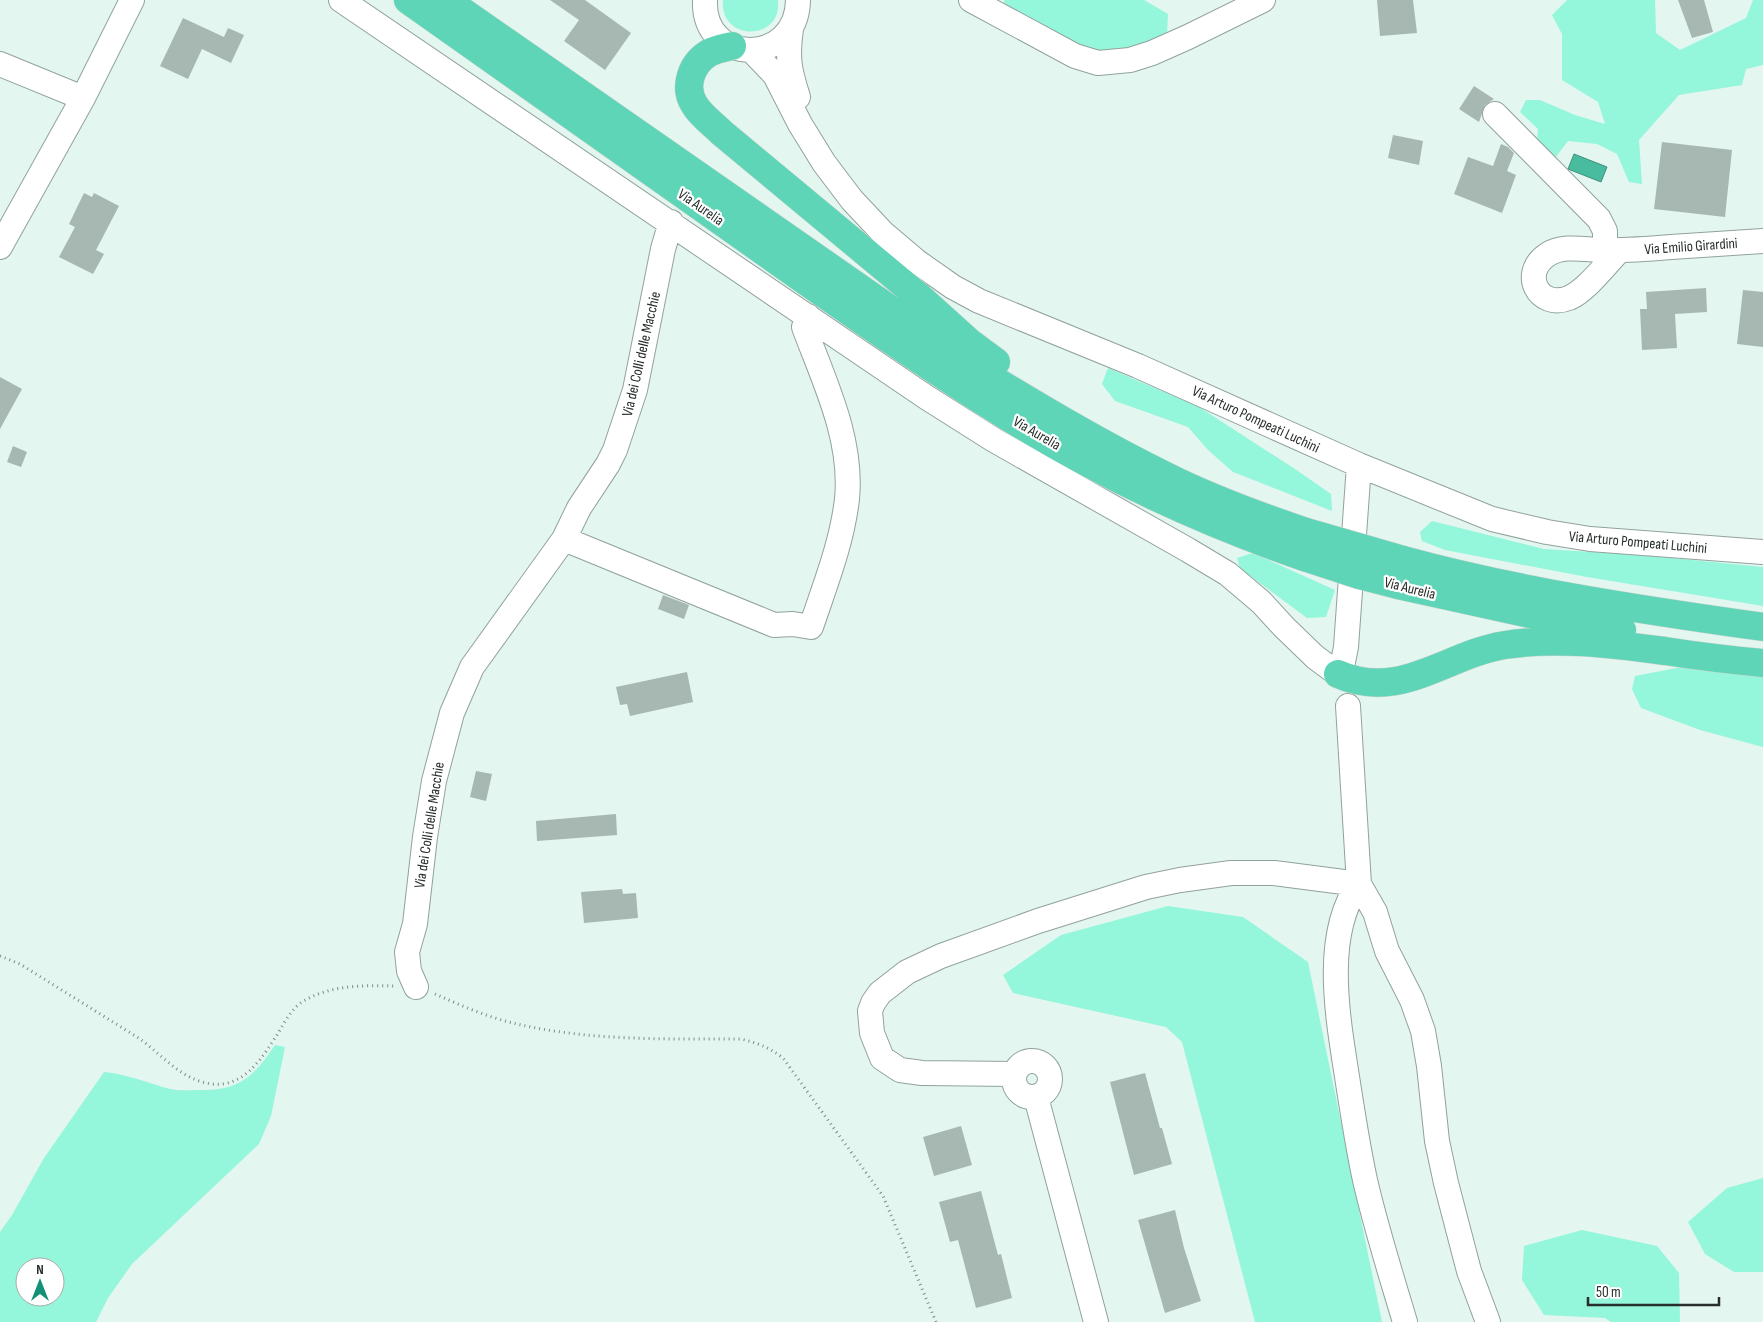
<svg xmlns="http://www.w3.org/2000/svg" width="1763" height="1322" viewBox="0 0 1763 1322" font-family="'Sofia Sans Condensed',sans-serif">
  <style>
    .green { fill: #94f6da; fill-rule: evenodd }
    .water { fill: #49bc9f; stroke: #3f917c }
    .building { fill: #a7b8b3 }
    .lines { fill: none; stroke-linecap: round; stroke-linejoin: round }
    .minor-casing { stroke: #91a29c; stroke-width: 26 }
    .highway-casing { stroke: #d4d5d5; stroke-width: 29 }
    .path { stroke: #7f8c87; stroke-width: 3; stroke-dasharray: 1 4; stroke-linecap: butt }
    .minor { stroke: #fff; stroke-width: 24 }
    .highway { stroke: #5ed5b6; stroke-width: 28 }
    .highway-bridge-casing { stroke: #d4d5d5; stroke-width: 29; stroke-linecap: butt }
    .highway-bridge { stroke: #5ed5b6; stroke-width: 28 }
    .labels { text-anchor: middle; stroke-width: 4.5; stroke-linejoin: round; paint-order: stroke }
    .street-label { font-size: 15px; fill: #272e2b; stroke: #fff }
  </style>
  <rect width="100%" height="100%" fill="#e4f6f0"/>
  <path class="green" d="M723,0H778C783,42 719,42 723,0Z
    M1004,0H1144L1168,14L1167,35L1140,46L1095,54L1005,10Z
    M1567,0H1655L1656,33L1680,50L1746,18L1753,0H1763V65L1746,69L1742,85L1679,95L1639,140L1642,184L1629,182L1617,154L1597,144L1568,141L1555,158L1537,140L1538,129L1520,112L1526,100H1540L1575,115L1605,124L1598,102L1562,80V34L1552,15Z
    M1108,368L1199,407L1295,469L1331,494L1332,511L1233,472L1208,450L1188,427L1115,401L1102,384Z
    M1432,521L1544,549L1641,555L1763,567V606L1587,577L1445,550L1422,541L1420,532Z
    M1253,553L1335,590L1326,617L1307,618L1240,568L1237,558Z
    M1687,666L1763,675V747L1700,730L1641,708L1632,689L1635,676Z
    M1168,906L1243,917L1308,962L1382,1322H1255L1182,1042L1166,1027L1013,993L1003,975L1061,935Z
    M275,1045L285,1047L271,1116L259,1144L132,1264L108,1298L96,1322H0V1232L12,1215L44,1158L104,1072C127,1074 148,1083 170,1089C179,1091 188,1090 197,1090C238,1091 253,1078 275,1045ZM25,1267H55V1297H25Z
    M1763,1178V1272H1734L1705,1254L1688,1222L1727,1188Z
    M1582,1230L1657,1246L1679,1273L1680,1322H1611L1605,1318L1544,1315L1522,1280L1524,1246Z"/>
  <path class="water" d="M1574,154L1607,167L1601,182L1568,169Z"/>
  <path class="building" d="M550,0H585L631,33L605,70L564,41L579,20Z
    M1377,0H1413L1417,33L1380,36Z
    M1678,0H1704L1713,32L1692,38Z
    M183,18L224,37L228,28L244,35L231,63L202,49L188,79L160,66Z
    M1474,86L1494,99L1485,105L1479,122L1459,109Z
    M1393,135L1423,141L1419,165L1388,158Z
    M1662,142L1732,150L1725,217L1654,209Z
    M1501,144L1508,147L1514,153L1507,171L1516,175L1502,213L1454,194L1468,157L1493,166Z
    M84,193L92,197L94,193L119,206L96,250L104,254L93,274L59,257L75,227L69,224Z
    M1706,288L1707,312L1675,314L1677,348L1642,350L1640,309H1647L1646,292Z
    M1743,290L1763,292V347L1737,344Z
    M0,377L22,389L0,429Z
    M13,446L27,452L21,467L7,462Z
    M663,595L689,605L684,619L658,609Z
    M687,672L693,702L630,716L627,704L620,705L616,687Z
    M476,771L492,774L486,801L470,797Z
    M616,814L617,835L537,841L536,821Z
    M622,889L623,894L636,893L638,918L584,923L581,892Z
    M1145,1073L1160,1128H1162L1172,1164L1134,1175L1110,1082Z
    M961,1126L972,1165L934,1176L923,1137Z
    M981,1191L998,1255L1001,1254L1012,1298L976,1308L958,1240L950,1242L939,1202Z
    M1175,1210L1184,1248L1201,1301L1165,1313L1138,1220Z"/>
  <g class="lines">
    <defs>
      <path id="minor" d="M341,0L926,397L994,440L1188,550L1228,574L1261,602L1284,627L1315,657L1338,674L1343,662L1346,647L1359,465
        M705,0C702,66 797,67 798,0
        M971,0L1075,56L1098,63L1130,60L1152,53L1188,37L1263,0
        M791,29C787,58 789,69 798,97
        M752,51L775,75L800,124L824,163L852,200L883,233L916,261L953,287L979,301L1138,366L1359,465L1492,519L1547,532L1590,539L1763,552
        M0,64L83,98
        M1495,114L1599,219L1605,231V250
        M0,247L83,98L132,0
        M1619,251C1605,265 1587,290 1569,298C1538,310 1520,273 1547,255C1561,245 1582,249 1599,250C1623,251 1647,249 1671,247C1702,245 1732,243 1763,241
        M564,539L774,625L793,624L811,627C825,585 842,543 847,499C853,439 824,381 804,327L808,316
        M1348,706L1359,884C1321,936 1339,1024 1348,1083C1353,1115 1358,1148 1365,1180C1376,1228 1391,1275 1405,1322
        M416,987L409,971L407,952L415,924L425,837L434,781L452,713L472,667L564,539L579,508L608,464L615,450L635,390L663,249L671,222
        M1014 1079a18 18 0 1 1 36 0a18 18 0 1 1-36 0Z
        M1014,1074L922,1073L900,1070L882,1058L872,1033L870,1011L873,1003L880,993L907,972L941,956L1038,921L1146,887L1180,880L1231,873H1274L1359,884L1375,912L1387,951L1412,1000L1423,1031L1429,1066L1437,1141L1446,1183L1469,1271L1488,1322
        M1036,1097L1096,1322"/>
      <path id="highway" d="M408,0C524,82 640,164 756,246C832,300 909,354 989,405C1087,468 1194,519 1304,557
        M446,0L976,369C1039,407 1102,445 1168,477C1212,499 1259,516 1306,532
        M732,46C724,48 717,49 709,53C692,63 683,86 694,104C700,115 713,124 722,133L917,295L969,342L996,362
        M1403,560C1521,592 1642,610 1763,627
        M1398,585L1530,614L1622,630
        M1338,674C1400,702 1447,654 1505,645C1558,637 1612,644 1665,651C1697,656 1730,660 1763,663"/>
    </defs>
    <use href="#minor" class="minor-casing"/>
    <use href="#highway" class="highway-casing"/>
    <path class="path" d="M0,956L20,964L137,1037C158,1051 174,1072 199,1081C237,1094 257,1066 275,1038C283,1026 289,1011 302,1002C329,985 364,985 395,986
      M435,994C460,1005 487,1017 513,1023C587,1041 666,1039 741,1039C758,1043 770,1048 783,1058L883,1196L936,1322"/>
    <use href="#minor" class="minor"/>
    <use href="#highway" class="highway"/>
    <defs>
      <path id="highway-bridge" d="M1306,532L1403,560
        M1304,557L1359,575L1398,585"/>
    </defs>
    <use href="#highway-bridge" class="highway-bridge-casing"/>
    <use href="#highway-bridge" class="highway-bridge"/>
  </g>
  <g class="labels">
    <g class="street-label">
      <text transform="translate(701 207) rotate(35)" y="5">Via Aurelia</text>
      <text transform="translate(1691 246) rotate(-4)" y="5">Via Emilio Girardini</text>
      <text transform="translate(641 354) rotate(-77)" y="5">Via dei Colli delle Macchie</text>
      <text transform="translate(1256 419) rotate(25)" y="5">Via Arturo Pompeati Luchini</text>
      <text transform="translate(1037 433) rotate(30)" y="5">Via Aurelia</text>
      <text transform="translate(1638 542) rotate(5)" y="5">Via Arturo Pompeati Luchini</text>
      <text transform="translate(1410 588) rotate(14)" y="5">Via Aurelia</text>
      <text transform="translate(429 825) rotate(-81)" y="5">Via dei Colli delle Macchie</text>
    </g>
  </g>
  <g transform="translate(40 1282)"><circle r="24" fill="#ffffff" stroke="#a9abaa"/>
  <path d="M0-4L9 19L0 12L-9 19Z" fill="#159178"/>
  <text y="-8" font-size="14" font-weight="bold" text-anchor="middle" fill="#272e2b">N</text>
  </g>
  <path d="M1588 1297v8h131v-8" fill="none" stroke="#272e2b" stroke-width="2.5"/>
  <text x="1596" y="1297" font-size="15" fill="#272e2b" stroke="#ffffff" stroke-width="4" paint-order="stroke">50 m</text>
</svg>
